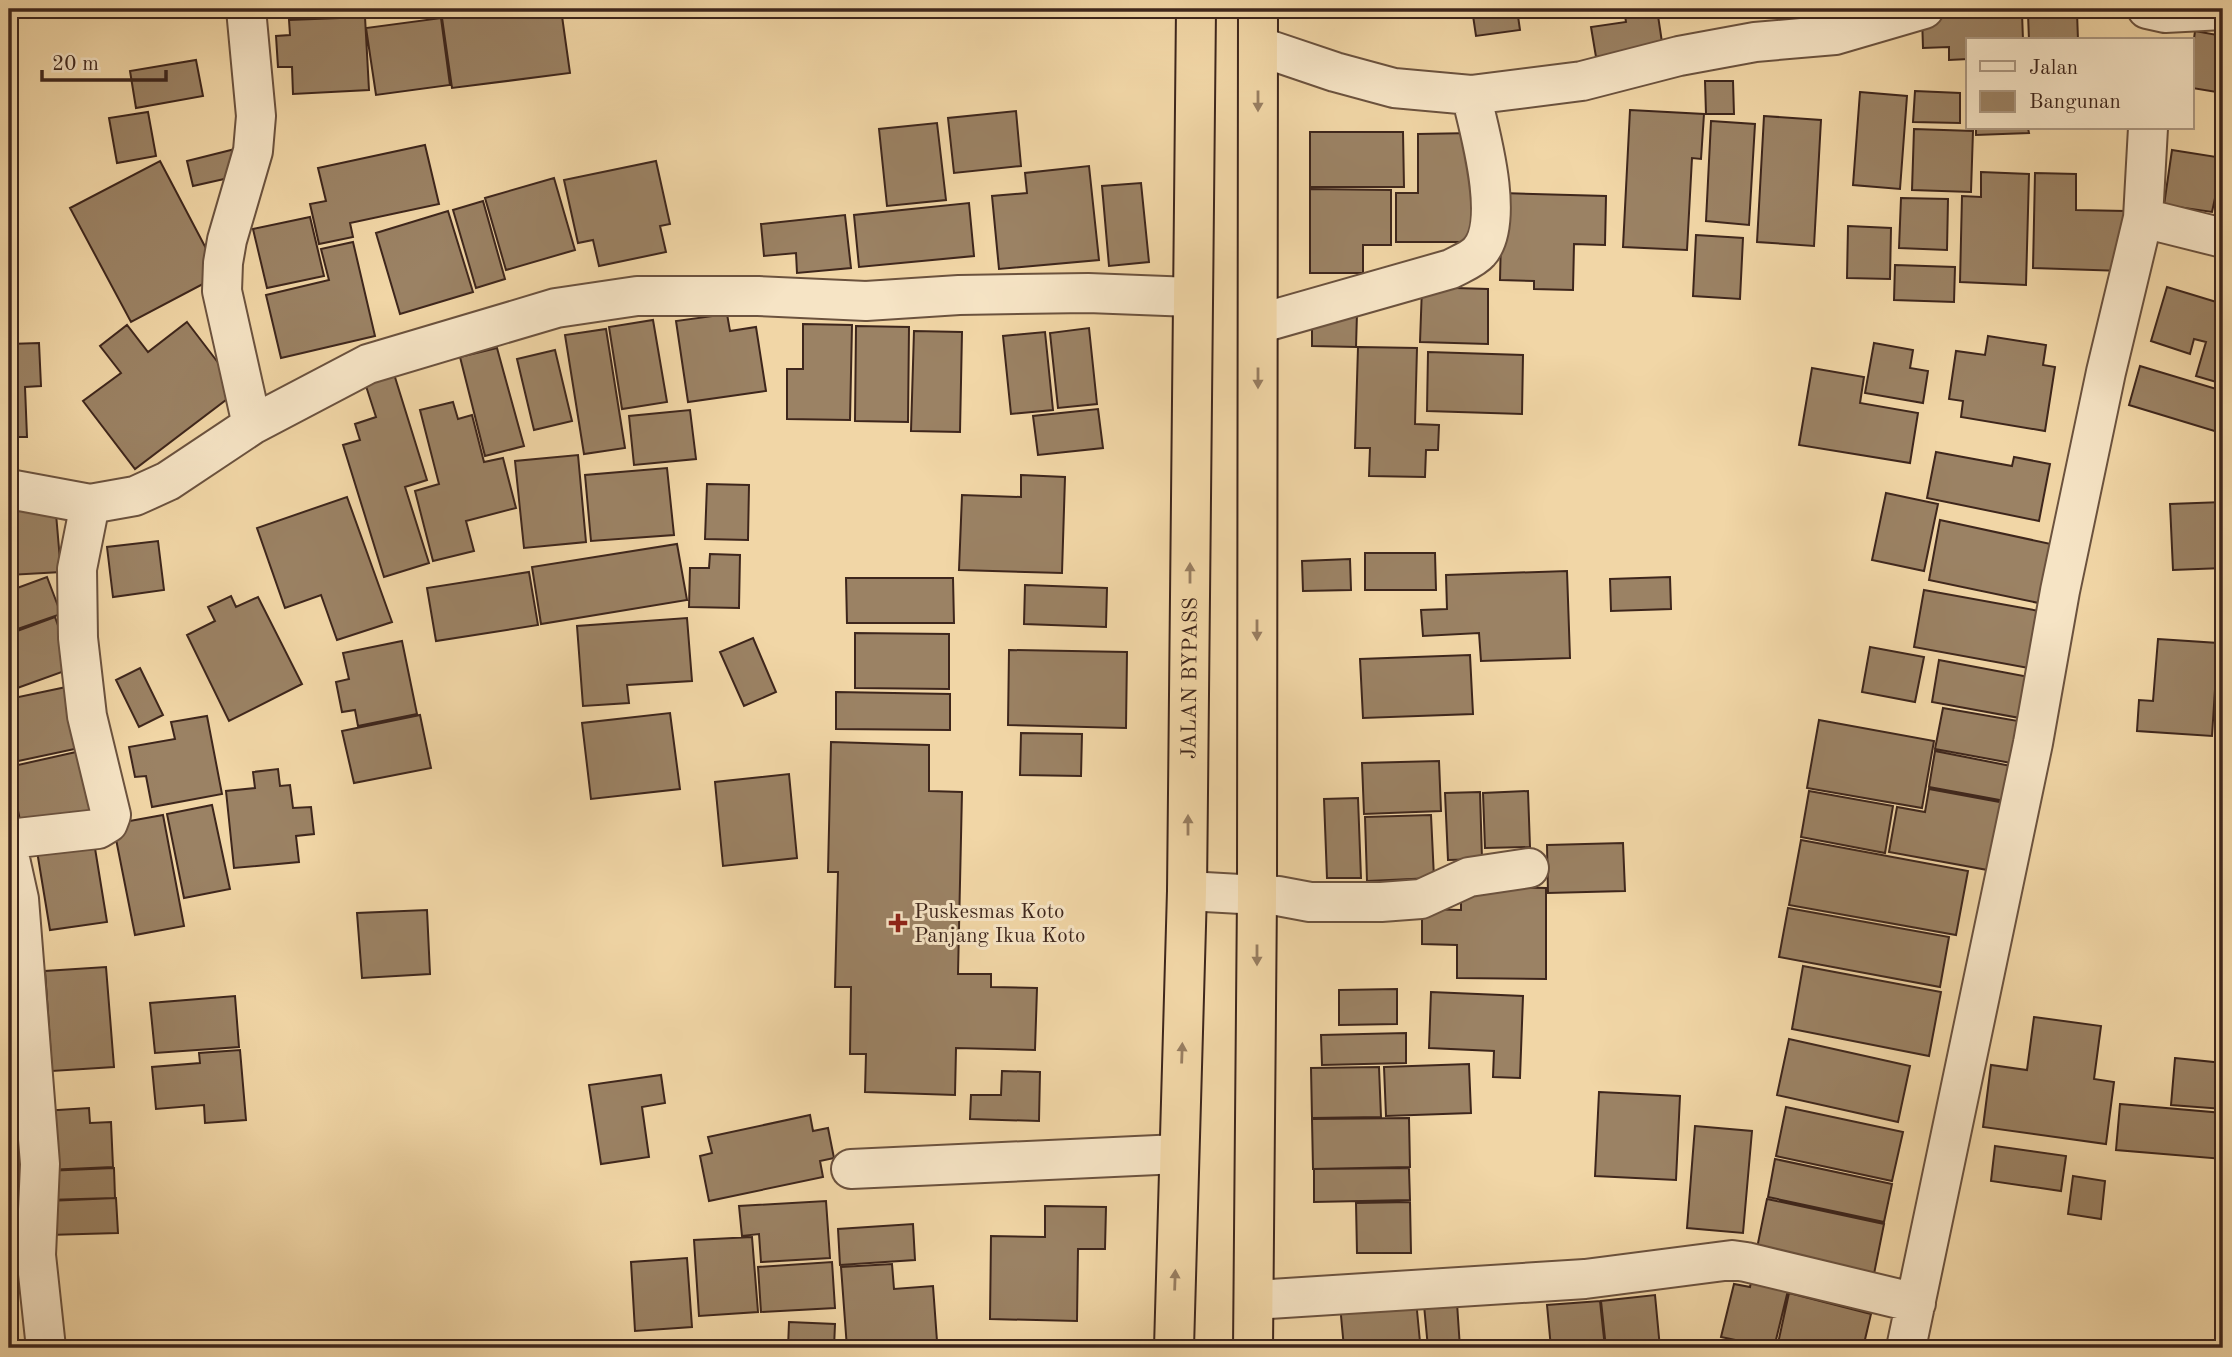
<svg xmlns="http://www.w3.org/2000/svg" width="2232" height="1357" viewBox="0 0 2232 1357" font-family="'Old Standard TT',serif">
  <style>
    .building { fill: #9b8264; stroke: #3e261c; stroke-width: 2 }
    .lines { fill: none; stroke-linecap: round; stroke-linejoin: round }
    .minor-casing { stroke: #6b523e; stroke-width: 42 }
    .highway-casing { stroke: #3e261c; stroke-width: 42 }
    .minor { stroke: #f6e4c5; stroke-width: 38 }
    .highway { stroke: #f1d6a6; stroke-width: 38 }
    .oneway { fill: #987e61 }
    .poi-dot { fill: #8f2418; stroke: #f6e4c5; stroke-width: 2.5 }
    .labels { text-anchor: middle; stroke-width: 6; stroke-linejoin: round; paint-order: stroke }
    .street-label { font-size: 21px; fill: #3e261c; stroke: #f6e4c5 }
    .poi-label { font-size: 21px; fill: #3e261c; stroke: #f6e4c5; text-anchor: start }
  </style>
  <rect width="100%" height="100%" fill="#f1d6a6"/>
  <filter id="stains"><feTurbulence type="fractalNoise" baseFrequency=".00286" numOctaves="4"/><feColorMatrix values="0 0 0 0 .2 0 0 0 0 .09 0 0 0 0 .02 0 0 0 .5 -.17"/></filter>
  <radialGradient id="worn" r=".72"><stop offset=".6" stop-color="#630" stop-opacity="0"/><stop offset="1" stop-color="#630" stop-opacity=".3"/></radialGradient>
  <path class="building" d="M281,9H417L281,16Z
    M516,9H561L570,73L452,88L442,18Z
    M1472,9H1517L1520,30L1476,36Z
    M1624,9H1657L1663,49L1596,57L1591,27L1626,22Z
    M2077,12L2078,40H2029L2028,14Z
    M2022,13L2023,40H1968V59L1949,60V47L1923,48L1922,17Z
    M365,17L369,90L293,94L292,67H278L276,36L290,35L289,20Z
    M441,18L450,85L376,95L366,28Z
    M2195,31L2223,36V93L2192,88V54Z
    M196,60L203,96L136,108L130,71Z
    M1705,81H1733L1734,114H1706Z
    M1915,91L1960,93V123L1913,122Z
    M1860,92L1907,96L1900,189L1853,185Z
    M1630,110L1704,114L1701,159L1692,158L1687,250L1623,247Z
    M1016,111L1021,166L954,173L948,118Z
    M148,112L156,156L117,163L109,118Z
    M1764,116L1821,120L1814,246L1757,242Z
    M1711,121L1755,124L1749,225L1706,221Z
    M937,123L946,200L887,206L879,129Z
    M1976,128H2028L2029,133L1976,135Z
    M1914,129L1973,131L1971,192L1912,190Z
    M1310,132H1403L1404,187H1310Z
    M1473,133V242H1396V193H1418V134Z
    M425,145L439,204L350,223L353,237L319,244L310,204L326,201L318,168Z
    M235,149L242,175L193,186L187,161Z
    M2172,150L2223,158V199L2215,198L2212,212L2164,205Z
    M160,161L220,275L131,322L70,208Z
    M656,161L670,224L660,226L666,252L599,266L593,240L578,243L564,180Z
    M1089,166L1099,260L999,269L992,196L1027,193L1025,173Z
    M1981,172L2029,174L2026,285L1960,282L1962,196L1981,197Z
    M2035,173L2076,174V210L2125,211L2123,271L2033,268Z
    M554,178L575,250L506,270L485,198Z
    M1141,183L1149,262L1109,266L1102,186Z
    M1310,189L1391,190V245H1363V273H1310Z
    M1502,193L1606,196L1605,245L1574,244L1573,290L1534,289V281L1500,280Z
    M1901,198L1948,199L1947,250L1899,248Z
    M483,201L505,279L476,288L453,210Z
    M969,203L974,256L859,267L854,215Z
    M448,211L473,292L400,314L376,233Z
    M845,215L851,268L797,273L796,253L764,256L761,224Z
    M310,217L324,276L267,288L253,229Z
    M1848,226L1891,228L1890,279L1847,278Z
    M1696,235L1743,238L1740,299L1693,296Z
    M353,242L375,336L281,358L266,295L329,280L321,249Z
    M1895,265L1955,267L1954,302L1894,300Z
    M1422,287L1488,289V344L1420,342Z
    M2167,287L2223,304V384L2196,376L2206,342L2194,339L2190,354L2151,341Z
    M1312,312L1357,313L1356,347L1312,346Z
    M727,314L730,331L756,327L766,391L688,402L676,321Z
    M653,320L667,402L622,409L609,327Z
    M187,322L239,390L135,469L83,401L121,373L100,346L127,325L148,352Z
    M803,324L852,325L850,420L787,419V369H803Z
    M856,326L909,327L908,422L855,421Z
    M1089,328L1097,404L1058,408L1050,333Z
    M606,329L625,448L584,454L565,335Z
    M914,331L962,332L960,432L911,431Z
    M1045,332L1053,410L1011,414L1003,336Z
    M1988,336L2046,345L2043,365L2055,367L2045,431L1961,417L1963,401L1949,399L1956,351L1985,355Z
    M39,343L41,386L25,387L27,437H9V344Z
    M1874,343L1913,350L1910,368L1928,371L1923,403L1865,393Z
    M1358,347L1417,348L1415,424L1439,425L1438,450H1426L1425,477L1369,476L1370,448H1355Z
    M497,348L524,446L485,456L460,357Z
    M555,350L572,421L534,430L517,359Z
    M1428,352L1523,355L1522,414L1427,411Z
    M2140,366L2223,391V423L2221,433L2129,405Z
    M1812,368L1864,377L1860,403L1918,413L1910,463L1799,445Z
    M394,374L427,480L405,487L429,563L384,577L343,445L360,440L355,424L376,417L365,383Z
    M453,402L458,419L472,415L484,462L503,458L516,508L466,521L474,551L433,561L415,491L439,484L420,410Z
    M1098,409L1103,448L1038,455L1033,416Z
    M690,410L696,459L634,465L629,416Z
    M1936,452L2012,466L2014,457L2050,464L2039,521L1927,498Z
    M578,455L586,542L524,548L515,461Z
    M667,468L674,535L591,541L585,475Z
    M1021,475L1065,477L1062,573L959,570L962,495L1021,497Z
    M707,484L749,485L748,540L705,539Z
    M1886,493L1938,504L1924,571L1872,560Z
    M347,497L392,622L337,640L321,595L285,608L257,528Z
    M55,502L61,572L9,575V505Z
    M2223,502V568L2173,570L2170,504Z
    M1940,520L2060,546L2048,605L1929,580Z
    M158,541L164,590L113,597L107,547Z
    M677,544L687,600L541,624L532,567Z
    M1365,553H1435L1436,590H1365Z
    M710,554L740,555L739,608L689,607L690,568H709Z
    M1350,559L1351,590L1303,591L1302,561Z
    M1567,571L1570,658L1481,661L1479,633L1423,636L1421,610L1447,609L1446,575Z
    M529,572L538,625L436,641L427,588Z
    M47,577L61,614L9,632V591Z
    M1670,577L1671,609L1611,611L1610,579Z
    M846,578H953L954,623H847Z
    M1025,585L1107,588L1106,627L1024,624Z
    M1924,590L2050,613L2039,670L1914,647Z
    M231,596L236,607L258,597L302,684L229,721L187,635L215,621L208,607Z
    M55,617L73,668L9,691V634Z
    M687,618L692,681L627,685L629,703L583,706L577,626Z
    M855,633L949,634V689L855,688Z
    M753,638L776,692L744,706L720,652Z
    M2158,639L2218,643L2212,736L2137,731L2139,700L2153,701Z
    M402,641L417,714L358,726L355,710L342,712L336,682L349,679L343,653Z
    M1870,647L1924,657L1915,702L1862,692Z
    M1009,650L1127,652L1126,728L1008,725Z
    M1470,655L1473,714L1363,718L1360,659Z
    M1939,660L2044,680L2036,721L1932,702Z
    M140,668L163,715L139,727L116,680Z
    M71,686L84,747L9,763V699Z
    M836,692L950,694V730L836,729Z
    M1943,708L2018,721L2011,763L1935,749Z
    M670,713L680,789L591,799L582,723Z
    M420,715L431,768L354,783L342,731Z
    M207,716L222,794L152,807L146,776L135,777L129,747L175,739L171,722Z
    M1819,720L1934,741L1922,808L1807,788Z
    M1021,733L1082,734L1081,776L1020,775Z
    M831,742L929,745V791L962,792L958,974H991V987L1037,988L1035,1050L956,1048L955,1095L865,1092L866,1054H850L851,987H835L838,872H828Z
    M85,750L99,813L22,830L9,767Z
    M1935,751L2011,766L2005,801L1929,787Z
    M1439,761L1441,811L1364,814L1362,763Z
    M278,769L280,786L290,785L293,808L311,807L314,834L296,836L299,862L234,868L226,791L255,788L253,772Z
    M789,774L797,858L723,866L715,782Z
    M1929,789L2005,803L1993,871L1889,852L1897,807L1925,812Z
    M1528,791L1530,847L1485,848L1483,793Z
    M1809,791L1893,806L1885,853L1801,837Z
    M1480,792L1482,859L1448,860L1445,793Z
    M1358,798L1361,878H1327L1324,799Z
    M212,805L230,889L184,898L167,814Z
    M163,815L184,926L135,935L113,824Z
    M1431,815L1434,878L1367,881L1365,817Z
    M93,836L107,922L50,930L36,845Z
    M1801,840L1968,871L1956,935L1789,905Z
    M1623,843L1625,891L1548,893L1547,845Z
    M1461,886L1546,888V979L1457,978V945L1422,944V909L1461,910Z
    M1788,908L1949,937L1940,987L1779,957Z
    M427,910L430,974L362,978L357,913Z
    M1803,966L1941,992L1929,1056L1792,1029Z
    M106,967L114,1067L52,1071L45,971Z
    M1397,989V1024L1339,1025V990Z
    M1431,992L1523,996L1520,1078L1493,1077L1494,1051L1429,1048Z
    M235,996L239,1047L155,1053L150,1003Z
    M2034,1017L2101,1026L2094,1079L2114,1082L2106,1144L1983,1127L1991,1065L2027,1070Z
    M1406,1033V1063L1322,1065L1321,1035Z
    M1789,1039L1910,1066L1898,1122L1777,1095Z
    M240,1050L246,1120L205,1123L204,1105L156,1109L152,1067L200,1063L199,1053Z
    M2175,1058L2223,1063V1109L2171,1105Z
    M1469,1064L1471,1113L1386,1116L1384,1067Z
    M1379,1067L1381,1117L1312,1118L1311,1068Z
    M1002,1071L1040,1072L1039,1121L970,1119L971,1095H1001Z
    M661,1075L665,1103L642,1107L649,1157L601,1164L589,1085Z
    M1599,1092L1680,1096L1676,1180L1595,1176Z
    M2120,1104L2223,1113V1159L2116,1150Z
    M1786,1107L1903,1132L1892,1181L1776,1156Z
    M89,1108L90,1123L111,1122L113,1167L46,1170L43,1111Z
    M810,1115L813,1131L828,1128L834,1158L820,1161L823,1177L709,1201L700,1156L712,1153L708,1137Z
    M1409,1118L1410,1167L1313,1169L1312,1119Z
    M1695,1126L1752,1131L1743,1233L1687,1228Z
    M1995,1146L2066,1156L2061,1191L1991,1181Z
    M1775,1159L1892,1184L1884,1222L1768,1197Z
    M114,1168L115,1198L46,1200L45,1171Z
    M1409,1168L1410,1200L1314,1202V1169Z
    M2073,1176L2105,1181L2101,1219L2068,1214Z
    M116,1198L118,1233L48,1235L47,1201Z
    M1767,1199L1884,1224L1873,1279L1756,1253Z
    M826,1201L830,1258L761,1262L759,1234L742,1236L739,1206Z
    M1410,1202L1411,1253H1357L1356,1203Z
    M1045,1206L1106,1207L1105,1249H1078L1077,1321L990,1319L991,1236L1045,1237Z
    M913,1224L915,1260L840,1265L838,1229Z
    M752,1237L758,1312L699,1316L694,1240Z
    M687,1258L692,1327L635,1331L631,1262Z
    M832,1262L835,1308L761,1312L758,1267Z
    M892,1264L894,1289L933,1286L937,1341L847,1348L841,1267Z
    M1754,1269L1791,1278L1774,1348L1721,1337L1734,1284L1750,1287Z
    M1789,1293L1871,1314L1863,1348H1777Z
    M1655,1295L1660,1348H1606L1601,1301Z
    M1416,1300L1420,1342L1344,1348L1340,1305Z
    M1600,1301L1605,1348H1551L1547,1305Z
    M1457,1303L1460,1348H1428L1424,1305Z
    M789,1322L835,1324L834,1348H788Z"/>
  <g class="lines">
    <defs>
      <path id="minor" d="M246,9L256,116L253,151L227,240L223,263L222,291L252,425
        M2147,9L2165,13L2223,10
        M1258,46L1335,72L1394,88L1471,95L1582,81L1679,56L1755,42L1835,35L1924,9
        M2143,218L2223,238
        M1258,324L1451,269C1460,264 1473,259 1479,252C1506,223 1480,132 1471,95
        M9,489L90,504L135,496L168,481L252,425L368,364L556,308L637,296H758L866,301L959,295L1088,293L1192,297
        M9,839L98,829L108,823L111,815L87,716L78,638L77,569L90,504
        M9,854L19,899L40,1164L36,1255L46,1348
        M1187,891L1278,896L1310,902H1381L1421,899L1469,877L1529,868
        M851,1169L1179,1154
        M1254,1300L1585,1279L1732,1260L1746,1262L1916,1303
        M1906,1348L2033,743L2060,591L2106,372L2143,218L2148,128"/>
      <g id="highway">
        <path id="s1" d="M1174,1348L1187,891L1196,9"/>
        <path d="M1253,1348L1257,895L1258,9"/>
      </g>
    </defs>
    <use href="#minor" class="minor-casing"/>
    <use href="#highway" class="highway-casing"/>
    <use href="#minor" class="minor"/>
    <use href="#highway" class="highway"/>
  </g>
  <defs><path id="oneway-solid" d="M-6-.8H1V-3.2L6.5 0L1 3.2V.8H-6Z" transform="scale(1.75)"/></defs>
  <g class="oneway">
    <use href="#oneway-solid" transform="translate(1258 101) rotate(90)"/>
    <use href="#oneway-solid" transform="translate(1258 378) rotate(90)"/>
    <use href="#oneway-solid" transform="translate(1190 573) rotate(-90)"/>
    <use href="#oneway-solid" transform="translate(1257 630) rotate(90)"/>
    <use href="#oneway-solid" transform="translate(1188 825) rotate(-90)"/>
    <use href="#oneway-solid" transform="translate(1257 955) rotate(90)"/>
    <use href="#oneway-solid" transform="translate(1182 1053) rotate(-88)"/>
    <use href="#oneway-solid" transform="translate(1175 1280) rotate(-88)"/>
  </g>
  <path class="poi-dot" d="M894.5 912.5h7v7h7v7h-7v7h-7v-7h-7v-7h7z"/>
  <g class="labels">
    <g class="street-label">
      <text dy="7" stroke="none"><textPath href="#s1" startOffset="670">JALAN BYPASS</textPath></text>
    </g>
    <g class="poi-label">
      <text x="914" y="918">Puskesmas Koto<tspan x="914" dy="24">Panjang Ikua Koto</tspan></text>
    </g>
  </g>
  <rect width="2232" height="1357" fill="none" stroke="#f1d6a6" stroke-width="35"/>
  <rect x="10" y="10" width="2211" height="1336" fill="none" stroke="#3e261c" stroke-width="3.5"/>
  <rect x="18" y="18" width="2197" height="1322" fill="none" stroke="#3e261c" stroke-width="2"/>
  <rect x="1966" y="38" width="228" height="91" fill="#f6e4c5" stroke="#ac9881" stroke-width="2"/>
  <rect x="1980" y="61" width="35" height="10" fill="#f6e4c5" stroke="#ac9881" stroke-width="2"/>
  <text x="2029" y="74" font-size="21" fill="#3e261c">Jalan</text>
  <rect x="1980" y="91" width="35" height="21" fill="#9b8264" stroke="#ac9881" stroke-width="2"/>
  <text x="2029" y="108" font-size="21" fill="#3e261c">Bangunan</text>
  <path d="M42 70v10h124v-10" fill="none" stroke="#3e261c" stroke-width="3.5"/>
  <text x="52" y="70" font-size="21" fill="#3e261c" stroke="#f6e4c5" stroke-width="5" paint-order="stroke">20 m</text>
  <rect width="100%" height="100%" filter="url(#stains)"/>
  <rect width="100%" height="100%" fill="url(#worn)"/>
</svg>
